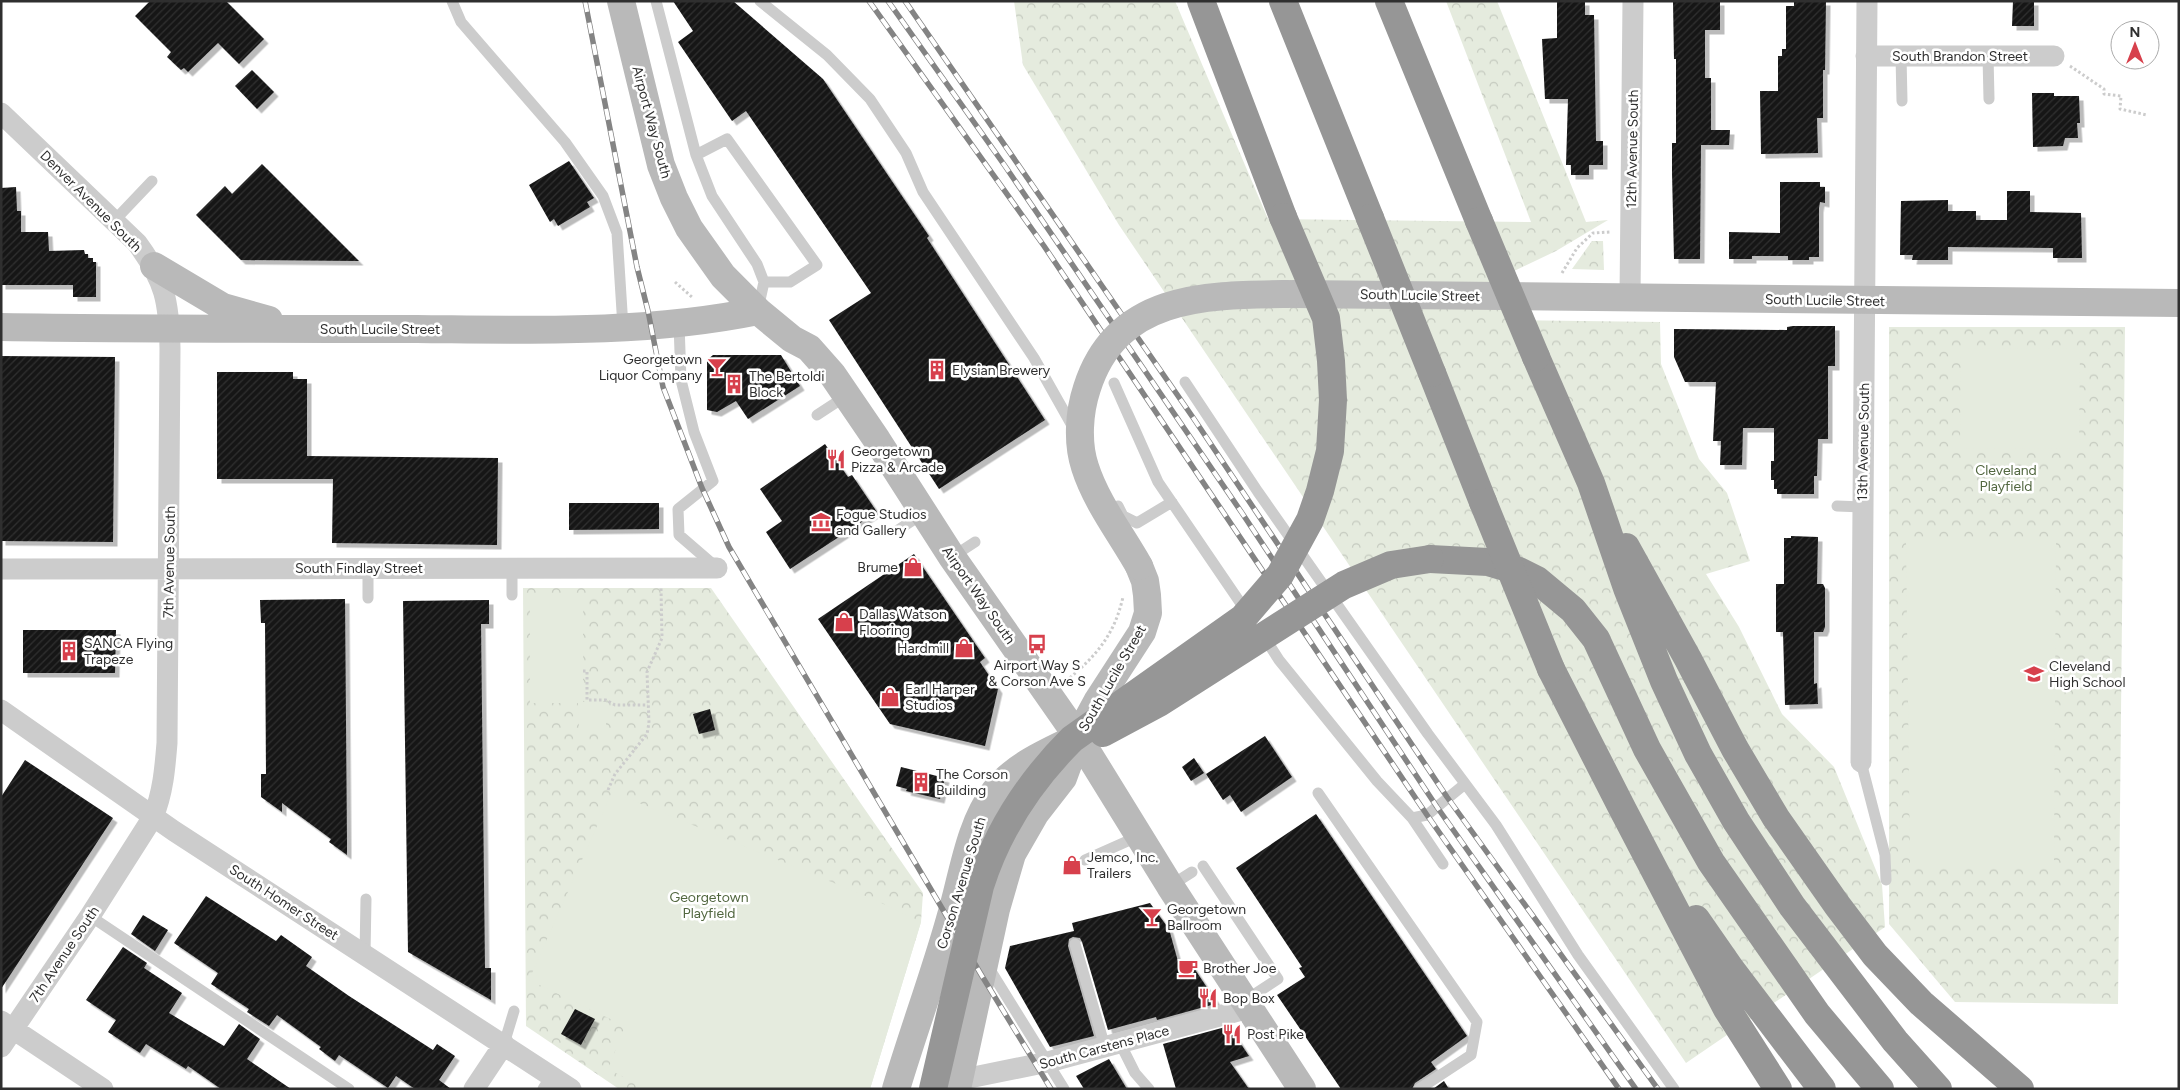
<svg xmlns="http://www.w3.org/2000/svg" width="2180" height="1090" viewBox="0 0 2180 1090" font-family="Figtree,sans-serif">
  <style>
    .forest { fill: url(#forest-crowns) }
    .pitch { fill: #e5ebde }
    .building { fill: url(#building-hatch); filter: url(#shadow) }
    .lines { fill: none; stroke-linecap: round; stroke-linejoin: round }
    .path { stroke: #ccc; stroke-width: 3; stroke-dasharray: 2.5 2.5; stroke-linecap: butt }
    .lane { stroke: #ccc; stroke-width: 11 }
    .street { stroke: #ccc; stroke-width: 21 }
    .secondary { stroke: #b9b9b9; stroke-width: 28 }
    .highway { stroke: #969696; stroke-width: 28 }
    .rail-casing { stroke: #848484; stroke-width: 5.5 }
    .rail { stroke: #fff; stroke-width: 4; stroke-dasharray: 11; stroke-linecap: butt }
    .secondary-bridge { stroke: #b9b9b9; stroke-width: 28 }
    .highway-bridge { stroke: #969696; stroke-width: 28 }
    .labels { text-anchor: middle; stroke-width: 5; stroke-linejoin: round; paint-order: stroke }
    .street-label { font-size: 14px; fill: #2f2f2f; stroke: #fff }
    .poi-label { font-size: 14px; fill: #2f2f2f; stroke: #fff; text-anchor: start }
    .park-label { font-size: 14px; fill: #526740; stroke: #fff }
  </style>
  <defs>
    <pattern id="forest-crowns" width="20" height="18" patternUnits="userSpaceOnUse" patternTransform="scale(1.25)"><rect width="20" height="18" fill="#e5ebde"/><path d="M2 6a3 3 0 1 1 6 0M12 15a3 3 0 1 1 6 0" fill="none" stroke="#c5cabf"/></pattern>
    <pattern id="building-hatch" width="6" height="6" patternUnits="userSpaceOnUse" patternTransform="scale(1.25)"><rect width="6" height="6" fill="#161616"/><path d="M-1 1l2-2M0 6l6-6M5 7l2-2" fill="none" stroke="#303030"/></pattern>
    <filter id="shadow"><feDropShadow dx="4.5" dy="4.5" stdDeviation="0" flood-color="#0004"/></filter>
  </defs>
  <rect width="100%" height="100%" fill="#fff"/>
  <path class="forest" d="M1014,1H1175L1268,219L1531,222L1446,1H1497L1586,222L1608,220L1556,251L1512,272V320L1660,322L1661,364L1699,459L1727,493L1750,561L1706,574L1739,627L1782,714L1834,767L1882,885L1885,927L1686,1063L1119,225L1023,65Z
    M1592,241H1603L1604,270L1572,269Z
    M1889,327H2125L2118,1004L1955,1002L1889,924Z
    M523,588H711L923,893L921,922L870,1089H619L526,1026Z"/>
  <path class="pitch" d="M1961,348L2080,349L2079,449L1960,448Z
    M1906,542H2056L2054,863H1910Z
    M530,596H583V702H606V730H579L578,703H530Z
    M612,792L873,899L921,922L870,1089H647L608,1069L625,1026L529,980Z"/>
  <path class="building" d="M150,1H226L264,39L239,64L218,43L188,72L184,68L181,70L167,57L171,52L135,16Z
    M673,1H733L823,79L929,236L927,238L1045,420L939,489L829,320L871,293L746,111L732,121L678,42L693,31Z
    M1557,1H1585V15H1594L1596,141H1603V165H1589V175H1571V165H1566L1568,99H1545L1542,39L1557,38Z
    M1677,1H1720V30H1705V78H1711V130H1730L1729,145H1701L1700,259H1674L1672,173V143H1676V59H1674L1673,2Z
    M1794,1H1826L1825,70H1823V118H1817L1818,153L1761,154L1760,91H1778V56H1782V49H1786V6H1794Z
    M2013,1H2034V26H2012Z
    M252,70L274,92L257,109L235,86Z
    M2032,93H2054V96H2079L2080,123H2077L2078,138H2065L2063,146L2033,147Z
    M569,161L594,198L587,202L590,207L558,226L554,219L550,222L529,185Z
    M262,164L359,261L241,260L196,215L225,186L232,194Z
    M1780,182H1820V187H1825V203L1820,202L1819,208V257H1809V260H1788V256H1752V259H1729V232L1780,233Z
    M16,187L17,211H21V232H48L49,251L84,250L85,254H88V258H93V262H96V297H73V285H1V188Z
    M2007,191H2030V212L2081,213L2082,258H2053V248L1948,247V260H1912L1913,255H1900L1901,201L1948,200V211H1976V220H2007Z
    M1793,326H1835V366H1828V439H1818L1817,476H1814V494H1777V489H1774V480H1771V461H1774V428H1743L1742,465H1720L1721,441H1713L1716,382H1685L1674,357V329L1787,330V327Z
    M713,355H781L800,386L748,419L736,401L717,412L707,410V360Z
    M1,356L115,357L113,542L1,541Z
    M217,372H293V379H307V456L498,458L497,545L332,543L333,479H217Z
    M825,444L848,477L852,475L877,512L790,569L766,532L782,521L760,489Z
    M569,503H659V529L569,530Z
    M1791,536L1818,537L1817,584H1823L1825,588V627L1823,632H1814V684L1817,683L1818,704L1785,705L1783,632H1776V584H1784V538H1791Z
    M914,554L985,658L980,662L998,689L985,746L890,724L818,619Z
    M345,599L347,844V855L329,842L331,839L282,803V812L261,797V774H266L265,623H261L260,600Z
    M489,600V624H481L485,968H491V1000L408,952L403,601Z
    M23,630H116L115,673H23Z
    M710,709L715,730L699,734L693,714Z
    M1265,736L1292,777L1241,812L1230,795L1223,800L1206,774Z
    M1194,758L1204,773L1191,781L1182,767Z
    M25,760L113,818L1,989V797Z
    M901,767L945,778L940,799L906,791L907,789L896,786Z
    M1316,814L1467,1036L1431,1062L1436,1069L1415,1083L1412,1089H1341L1277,995L1305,977L1299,968L1302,967L1236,868Z
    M206,896L276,941L281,935L312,957L306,966L349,996L433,1050L437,1044L455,1056L439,1080L451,1089H415L396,1076L388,1088L339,1055L335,1061L319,1049L321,1047L277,1015L269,1026L247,1012L249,1009L211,984L218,973L174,943Z
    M1150,903L1169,929L1179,965L1190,962L1216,1001L1213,1002L1215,1004L1157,1020L1156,1017L1108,1030L1082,942L1080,938L1073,937L1069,939L1068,946L1094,1036L1050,1047L1005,968L1010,946L1074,931L1072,923Z
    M143,915L168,930L155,951L131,934Z
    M123,947L147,963L144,968L182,993L169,1013L224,1046L239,1024L260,1039L247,1059L291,1089H221L188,1066L186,1069L146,1044L140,1053L108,1032L116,1020L86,1000Z
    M575,1009L595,1019L581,1045L561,1034Z
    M1229,1026L1249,1056L1230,1062L1249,1089H1176L1163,1044Z
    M1109,1059L1127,1089H1084L1076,1076Z
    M1444,1081L1449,1089H1433Z"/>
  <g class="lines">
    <path class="path" d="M2070,66L2104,89V94L2121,96L2120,109L2147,115
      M1562,273L1577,248L1593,233L1610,232
      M675,282L693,298
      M583,671H587V700H606L615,705H648
      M1066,681C1096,656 1114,636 1123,597
      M608,790L615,774L647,734L649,723L647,672L662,638L661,588"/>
    <path class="lane" d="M452,1L461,22L565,142L603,196L617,233L623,327
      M656,1L696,155L712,196L757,264L764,282L758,309
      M760,1L827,55L870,99L906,153L923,192L1034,358L1074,429
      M1901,56L1902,101
      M1988,56L1989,99
      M696,155L727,139L817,265L790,282H764
      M114,221L152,181
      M679,324L681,380L694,432L713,481L678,509L679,535L716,567
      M1185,382L1258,492L1428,734L1496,825L1578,955L1674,1089
      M1114,383L1158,482L1248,614
      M817,415L846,396
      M1118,506L1123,516L1137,523L1172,502
      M1837,506L1863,507
      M898,530L924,513
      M952,557L975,542
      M512,568V595
      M368,598V568
      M1263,635L1279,660L1377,781L1412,818L1443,864
      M1861,762L1885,855L1886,880
      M1318,793L1477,1022L1471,1055L1419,1089
      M1412,818L1427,815L1465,784
      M1085,860L1139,836
      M1203,866L1278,979L1244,1001
      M1170,886L1192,872
      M90,916L349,1089
      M1075,944L1105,1047
      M365,954L366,899
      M987,965L1064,1089
      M1120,1043L1135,1073L1149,1089
      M504,1044L514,1011
      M543,1089L551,1076"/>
    <path class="street" d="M1866,56H2054
      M1,113L137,243C165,281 169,301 170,348L167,743C165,768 163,793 153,817L90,916L1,1047
      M1630,297L1633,1
      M1,569L717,568
      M1,710L174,831L571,1089
      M1861,762L1867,1
      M1,1021L103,1089
      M959,1080L1048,1062L1249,1008
      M474,1089L504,1044"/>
    <path class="secondary" d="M621,1L661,165L674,198L689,228L723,276L758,311L792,339L809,348L832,374L877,440L952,557L1078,737L1170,886L1302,1089
      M154,266L223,307L269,320
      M1293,294L2179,303
      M1,327C140,329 278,329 417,329C531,330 645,334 758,311
      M896,1089C913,1032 934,976 950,919C963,876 968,827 995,791C1014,767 1043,754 1070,741
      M957,1089L996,909L1012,854L1035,814L1063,778L1078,737L1098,700L1142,632L1148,613L1147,595L1145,581L1139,566"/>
    <path class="highway" d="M1201,1L1283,217
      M1283,1L1370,218
      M1389,1L1479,221
      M1536,357L1591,483L1627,588L1664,681L1698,754L1736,821L1792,906L1895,1041L1938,1089
      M1432,373L1483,502
      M1626,547L1688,659L1735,749L1776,818L1837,905L1875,955L1921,1003L2020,1089
      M1430,559L1488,562L1519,571L1537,580L1573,610L1596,639L1647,749L1711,862L1817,1014L1880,1089
      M1551,669L1623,810L1727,1009L1778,1089
      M1696,919L1730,968L1822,1089"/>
    <defs>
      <path id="rail" d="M585,1L637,267L648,311L663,387L702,488L729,547L982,976L1051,1089
        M869,1L1044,246L1427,815L1619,1089
        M888,1L1005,166L1242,513L1437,807L1636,1089
        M905,1L1194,419L1447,797L1658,1089"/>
    </defs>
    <use href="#rail" class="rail-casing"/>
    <use href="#rail" class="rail"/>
    <path class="secondary-bridge" d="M1139,566C1121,534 1096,502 1085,467C1077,443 1079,412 1087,388C1117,294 1207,295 1288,294"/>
    <path class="highway-bridge" d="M1370,218L1432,373
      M1479,221L1536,357
      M1483,502L1551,669
      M1103,733L1159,703L1344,585L1391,565L1430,559
      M933,1089L980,886C998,829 1030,781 1072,739L1243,618L1280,575L1310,520L1320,491L1330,451L1333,400L1331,361L1326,318L1283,217"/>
  </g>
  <defs>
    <symbol id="bar-bare" viewBox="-9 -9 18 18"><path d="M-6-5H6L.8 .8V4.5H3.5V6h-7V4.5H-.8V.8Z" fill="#d7404c" stroke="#fff" stroke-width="2.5" paint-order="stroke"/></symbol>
    <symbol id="building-bare" viewBox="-9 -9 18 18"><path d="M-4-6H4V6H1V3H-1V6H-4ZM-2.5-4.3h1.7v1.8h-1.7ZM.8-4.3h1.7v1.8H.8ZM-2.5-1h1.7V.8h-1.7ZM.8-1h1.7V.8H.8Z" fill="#d7404c" stroke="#fff" stroke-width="2.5" paint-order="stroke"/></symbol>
    <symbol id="restaurant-bare" viewBox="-9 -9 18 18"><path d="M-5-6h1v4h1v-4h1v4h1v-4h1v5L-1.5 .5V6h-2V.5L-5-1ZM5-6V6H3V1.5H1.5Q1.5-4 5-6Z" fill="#d7404c" stroke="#fff" stroke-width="2.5" paint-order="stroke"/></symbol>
    <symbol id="museum-bare" viewBox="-9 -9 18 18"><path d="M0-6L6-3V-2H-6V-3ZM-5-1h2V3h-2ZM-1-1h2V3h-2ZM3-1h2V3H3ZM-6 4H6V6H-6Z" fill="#d7404c" stroke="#fff" stroke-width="2.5" paint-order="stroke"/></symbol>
    <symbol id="shop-bare" viewBox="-9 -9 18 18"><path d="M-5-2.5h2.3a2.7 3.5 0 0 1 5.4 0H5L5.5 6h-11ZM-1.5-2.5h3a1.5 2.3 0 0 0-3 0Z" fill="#d7404c" stroke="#fff" stroke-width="2.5" paint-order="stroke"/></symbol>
    <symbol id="bus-bare" viewBox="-9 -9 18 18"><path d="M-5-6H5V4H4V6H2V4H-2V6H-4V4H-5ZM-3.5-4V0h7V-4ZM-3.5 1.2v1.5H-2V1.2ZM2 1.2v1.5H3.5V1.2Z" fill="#d7404c" stroke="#fff" stroke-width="2.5" paint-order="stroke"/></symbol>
    <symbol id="school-bare" viewBox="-9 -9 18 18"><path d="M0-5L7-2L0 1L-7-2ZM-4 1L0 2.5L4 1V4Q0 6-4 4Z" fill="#d7404c" stroke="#fff" stroke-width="2.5" paint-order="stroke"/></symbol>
    <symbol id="cafe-bare" viewBox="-9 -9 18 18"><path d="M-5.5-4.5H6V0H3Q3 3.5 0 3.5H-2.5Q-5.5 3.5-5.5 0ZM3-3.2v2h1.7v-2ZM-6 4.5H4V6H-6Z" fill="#d7404c" stroke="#fff" stroke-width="2.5" paint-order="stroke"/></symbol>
  </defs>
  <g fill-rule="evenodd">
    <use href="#bar-bare" x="703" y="353" width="28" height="28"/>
    <use href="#building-bare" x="923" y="356" width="28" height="28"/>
    <use href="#building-bare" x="720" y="370" width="28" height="28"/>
    <use href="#restaurant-bare" x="822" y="445" width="28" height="28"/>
    <use href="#museum-bare" x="807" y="508" width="28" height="28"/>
    <use href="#shop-bare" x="899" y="553" width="28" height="28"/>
    <use href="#shop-bare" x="830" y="608" width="28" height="28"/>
    <use href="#bus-bare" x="1023" y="630" width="28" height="28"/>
    <use href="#shop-bare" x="950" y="634" width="28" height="28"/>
    <use href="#building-bare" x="55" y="637" width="28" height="28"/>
    <use href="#school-bare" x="2020" y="660" width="28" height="28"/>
    <use href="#shop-bare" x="876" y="683" width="28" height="28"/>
    <use href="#building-bare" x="907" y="768" width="28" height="28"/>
    <use href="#shop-bare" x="1058" y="851" width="28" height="28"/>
    <use href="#bar-bare" x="1138" y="903" width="28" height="28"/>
    <use href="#cafe-bare" x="1174" y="954" width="28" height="28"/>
    <use href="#restaurant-bare" x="1194" y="984" width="28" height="28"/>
    <use href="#restaurant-bare" x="1218" y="1020" width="28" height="28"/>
  </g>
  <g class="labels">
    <g class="street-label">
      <text x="1960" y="61">South Brandon Street</text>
      <text transform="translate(652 122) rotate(75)" y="5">Airport Way South</text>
      <text transform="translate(1632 149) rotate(-89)" y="5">12th Avenue South</text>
      <text transform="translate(91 201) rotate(45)" y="5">Denver Avenue South</text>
      <text transform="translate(1420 295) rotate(1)" y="5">South Lucile Street</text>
      <text transform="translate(1825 300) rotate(1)" y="5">South Lucile Street</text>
      <text x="380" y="334">South Lucile Street</text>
      <text transform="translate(1863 442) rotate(-89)" y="5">13th Avenue South</text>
      <text transform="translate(169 562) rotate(-89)" y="5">7th Avenue South</text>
      <text x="359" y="573">South Findlay Street</text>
      <text transform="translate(979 595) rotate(55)" y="5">Airport Way South</text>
      <text transform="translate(1112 678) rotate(-60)" y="5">South Lucile Street</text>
      <text transform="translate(961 883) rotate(-73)" y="5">Corson Avenue South</text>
      <text transform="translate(284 902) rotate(33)" y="5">South Homer Street</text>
      <text transform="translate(64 954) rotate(-56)" y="5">7th Avenue South</text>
      <text transform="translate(1104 1047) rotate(-15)" y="5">South Carstens Place</text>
    </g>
    <g class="poi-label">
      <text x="702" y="364" text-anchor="end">Georgetown<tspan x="702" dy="16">Liquor Company</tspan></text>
      <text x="952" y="375">Elysian Brewery</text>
      <text x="749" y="381">The Bertoldi<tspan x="749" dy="16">Block</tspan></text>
      <text x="851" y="456">Georgetown<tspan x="851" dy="16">Pizza &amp; Arcade</tspan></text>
      <text x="836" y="519">Fogue Studios<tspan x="836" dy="16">and Gallery</tspan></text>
      <text x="898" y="572" text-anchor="end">Brume</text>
      <text x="859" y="619">Dallas Watson<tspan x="859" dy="16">Flooring</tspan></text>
      <text x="84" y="648">SANCA Flying<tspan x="84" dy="16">Trapeze</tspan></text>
      <text x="949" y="653" text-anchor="end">Hardmill</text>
      <text x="1037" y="670" text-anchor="middle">Airport Way S<tspan x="1037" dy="16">&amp; Corson Ave S</tspan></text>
      <text x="2049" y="671">Cleveland<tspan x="2049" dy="16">High School</tspan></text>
      <text x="905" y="694">Earl Harper<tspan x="905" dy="16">Studios</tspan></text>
      <text x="936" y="779">The Corson<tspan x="936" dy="16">Building</tspan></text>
      <text x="1087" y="862">Jemco, Inc.<tspan x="1087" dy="16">Trailers</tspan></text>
      <text x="1167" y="914">Georgetown<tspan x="1167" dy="16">Ballroom</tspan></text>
      <text x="1203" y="973">Brother Joe</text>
      <text x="1223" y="1003">Bop Box</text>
      <text x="1247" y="1039">Post Pike</text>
    </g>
    <g class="park-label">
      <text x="2006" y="475">Cleveland<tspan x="2006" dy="16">Playfield</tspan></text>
      <text x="709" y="902">Georgetown<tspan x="709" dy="16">Playfield</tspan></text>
    </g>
  </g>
  <rect width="2180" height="1090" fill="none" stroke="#2f2f2f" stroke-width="5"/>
  <g transform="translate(2135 45)"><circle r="24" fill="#ffffff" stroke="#acacac"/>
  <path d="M0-4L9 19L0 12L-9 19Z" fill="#d7404c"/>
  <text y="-8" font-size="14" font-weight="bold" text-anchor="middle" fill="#2f2f2f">N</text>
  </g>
</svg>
